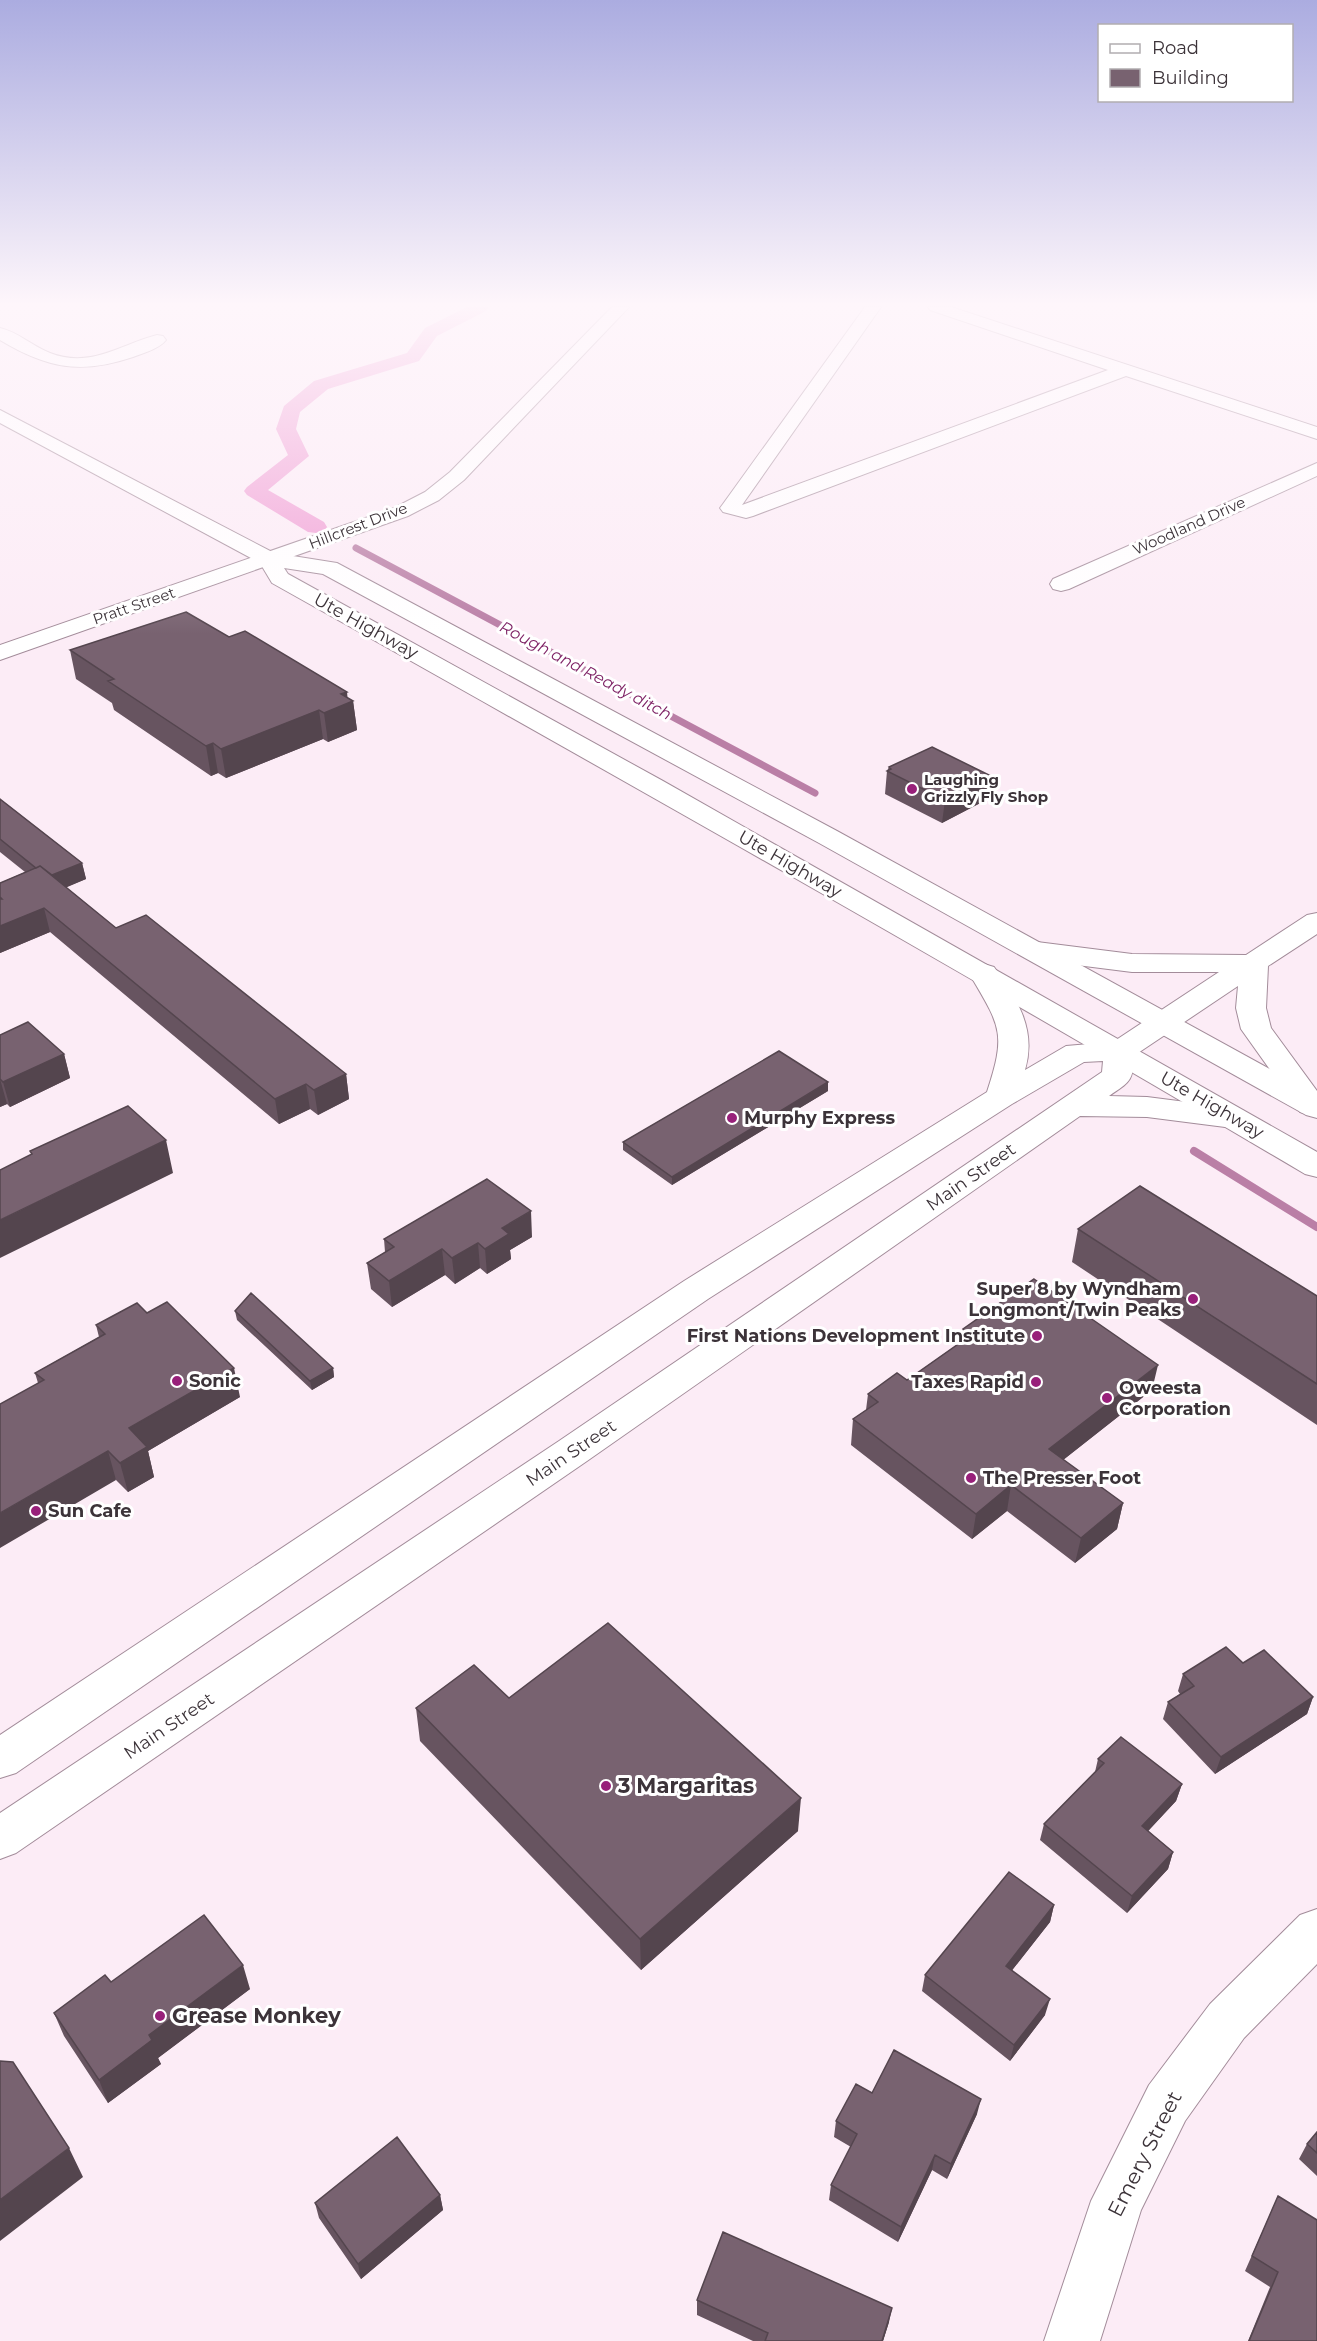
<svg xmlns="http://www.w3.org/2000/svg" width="1317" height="2341" viewBox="0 0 1317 2341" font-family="Montserrat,sans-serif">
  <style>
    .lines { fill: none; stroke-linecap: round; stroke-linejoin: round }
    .stream-far1 { stroke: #ba7fa6; stroke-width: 7 }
    .stream { stroke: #ba7fa6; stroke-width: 8 }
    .canal { fill: #f0a0d5; fill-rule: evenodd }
    .street-casing { stroke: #a38c9a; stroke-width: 2 }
    .primary-casing { stroke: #a38c9a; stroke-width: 2 }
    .highway-casing { stroke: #a38c9a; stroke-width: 2 }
    .street { fill: #fff; fill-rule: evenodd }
    .primary { fill: #fff; fill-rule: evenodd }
    .highway { fill: #fff; fill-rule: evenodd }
    .wall { fill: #675460 }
    .shaded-wall { fill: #54454e }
    .building { fill: #786270; stroke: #54454e; stroke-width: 1.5 }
    .poi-dot { fill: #98207a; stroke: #fff; stroke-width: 2 }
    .labels { text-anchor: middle; stroke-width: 6; stroke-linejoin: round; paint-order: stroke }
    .far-street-label { font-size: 15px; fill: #3c3339; stroke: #fff }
    .far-poi-label { font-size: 15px; font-weight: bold; fill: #3c3339; stroke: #fff; text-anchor: start }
    .far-water-label { font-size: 16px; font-style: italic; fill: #7e2265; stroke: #fff }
    .street-label { font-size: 18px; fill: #3c3339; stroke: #fff }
    .poi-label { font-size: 18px; font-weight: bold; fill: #3c3339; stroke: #fff; text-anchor: start }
    .near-poi-label { font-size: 21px; font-weight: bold; fill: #3c3339; stroke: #fff; text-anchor: start }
    .near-street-label { font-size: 21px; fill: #3c3339; stroke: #fff }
  </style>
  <rect width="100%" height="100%" fill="#fcecf6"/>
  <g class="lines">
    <path class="stream-far1" d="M356,548L815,793"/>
    <path class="stream" d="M1194,1151L1317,1227"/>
    <path class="canal" d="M467,307H489L486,311L437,336L419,361L328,389L300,412L296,429L309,456L268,490L324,522L327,527L324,532L316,533L308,532L247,495L244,491L247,487L288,455L276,429L284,406L314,381L407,353L425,328Z"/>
    <defs>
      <path id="street" d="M612,307H629L464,480L439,500L408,516L0,660V645L394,508L425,492L450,472Z
        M865,307H881L742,505L1108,370L930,310L928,307H951L1317,427V439L1126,376L753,516L746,518L723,512L720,508L723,504Z
        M0,328C18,332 32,346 50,353C91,369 121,344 157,335L163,336L166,340C159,349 143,353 133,357C80,375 47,368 0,340Z
        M1317,463V476L1069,589L1061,591L1053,589L1050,584L1053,579Z
        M1317,1909V1964L1244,2038L1185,2121L1141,2210L1100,2341H1044L1091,2201L1149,2085L1210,2004L1300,1915Z"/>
      <path id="primary" d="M0,410L274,553L337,563L837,831L1317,1095V1118L1306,1115L819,843L323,574L284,568L288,574L663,781L1317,1152V1177L1305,1174C964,972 618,777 272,583L260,563L0,423Z"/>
      <path id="highway" d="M1317,913V934L1268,966L1266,1008L1271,1028L1317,1091V1113L1311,1115L1300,1112L1241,1029L1236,1008L1238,986L1135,1055C1132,1082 1131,1081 1109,1096L1147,1097L1233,1108L1244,1111L1249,1118L1244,1125L1233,1128L1147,1117L1080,1116L587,1461L16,1853L0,1859V1813L559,1441L1102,1072L1103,1061L1084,1062L1012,1104L708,1299L16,1773L0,1778V1735L684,1281L987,1092C1007,1032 1000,1026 969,973L974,967L984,964L994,967C1017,999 1037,1029 1025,1070L1066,1046L1113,1042L1219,972H1132L1037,960L1027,957L1023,951L1027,945L1037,942L1132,954L1246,955L1307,915Z"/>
    </defs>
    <use href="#street" class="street-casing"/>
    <use href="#primary" class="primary-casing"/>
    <use href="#highway" class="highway-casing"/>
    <use href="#street" class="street"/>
    <use href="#primary" class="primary"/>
    <use href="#highway" class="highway"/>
  </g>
  <path class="wall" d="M229,637L353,701L357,730L328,742L323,739L226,778L218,773L211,776L114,710L112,703L76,679L70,650Z
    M889,767L988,799L942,823L885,794L887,771Z
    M0,799L82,863L86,879L66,887L116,928L346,1074L349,1099L318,1115L310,1109L279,1124L50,932L0,953V883L25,872L0,852Z
    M0,1035L64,1054L70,1078L10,1107L7,1104L0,1107Z
    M828,1091L672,1185L623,1150V1142Z
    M1078,1229L1317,1296V1425L1072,1262Z
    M532,1237L510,1250L511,1259L487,1274L480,1268L455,1284L445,1275L392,1307L371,1289L367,1263L385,1252L384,1239Z
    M235,1311L333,1368L334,1377L312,1390L237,1320Z
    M147,1313L240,1397L148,1451L154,1477L128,1492L116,1480L38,1383L35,1373L99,1337L96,1325Z
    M963,1329L1152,1390L1063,1460L1123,1503L1117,1529L1075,1563L1007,1511L972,1539L851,1445L853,1419L866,1410L868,1394L907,1380L961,1342Z
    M1243,1663L1313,1697L1307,1714L1215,1774L1163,1719L1168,1702L1180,1694L1178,1691L1183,1674Z
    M416,1708L798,1831L641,1970L420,1741Z
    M1098,1759L1182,1784L1176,1801L1148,1831L1173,1852L1168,1869L1127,1913L1040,1840L1044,1824L1095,1772Z
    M1054,1905L1050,1922L1012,1970L1045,2015L1010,2061L922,1991L925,1975Z
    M111,1982L250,1989L158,2058L161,2064L108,2103L64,2036L54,2013Z
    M872,2093L977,2114L947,2179L932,2170L898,2242L829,2200L831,2185L851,2147L834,2137L836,2121Z
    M1317,2132V2176L1299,2159L1307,2144Z
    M440,2195L443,2210L361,2279L319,2218L315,2203Z
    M1278,2196L1317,2341H1248L1270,2287L1245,2271Z
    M697,2300L889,2322L883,2341H753L697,2315Z"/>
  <path class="shaded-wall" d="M347,692L348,703L353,701L357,730L328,742L324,713L341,694Z
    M319,710L323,739L226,778L221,749Z
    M213,743L218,773L211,776L206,746Z
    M991,776L988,799L942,823L945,800Z
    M82,863L86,879L51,894L48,877Z
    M44,908L50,932L0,953V926Z
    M64,1054L70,1078L10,1107L3,1082Z
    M346,1074L349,1099L318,1115L314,1090Z
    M0,1079L7,1104L0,1107Z
    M828,1082V1091L672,1185V1177Z
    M306,1084L310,1109L279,1124L275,1099Z
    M166,1140L173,1173L0,1258V1220Z
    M531,1211L532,1237L510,1250L511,1259L487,1274L485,1249L502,1228Z
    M478,1243L480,1268L455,1284L452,1258Z
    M442,1249L445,1275L392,1307L389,1281Z
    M1158,1365L1152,1390L1044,1475L1049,1449Z
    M234,1368L240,1397L148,1451L154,1477L128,1492L120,1463L129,1428Z
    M333,1368L334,1377L312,1390L310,1381Z
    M108,1451L116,1480L0,1548V1513Z
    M1011,1485L1007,1511L972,1539L976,1514Z
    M1123,1503L1117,1529L1075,1563L1081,1538Z
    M1313,1697L1307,1714L1215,1774L1221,1757Z
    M1182,1784L1176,1801L1137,1843L1142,1826Z
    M801,1798L798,1831L641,1970L640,1939Z
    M1173,1852L1168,1869L1127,1913L1132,1896Z
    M1054,1905L1050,1922L1003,1982L1006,1966Z
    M243,1965L250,1989L158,2058L161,2064L108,2103L99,2080L149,2035Z
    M1050,1999L1045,2015L1010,2061L1014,2045Z
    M981,2099L977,2114L947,2179L951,2164Z
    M69,2148L83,2177L0,2241V2200Z
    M935,2155L932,2170L898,2242L901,2227Z
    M440,2195L443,2210L361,2279L358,2264Z
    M892,2308L889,2322L883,2341H882Z"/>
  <path class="building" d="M186,612L229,637L245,631L347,692L341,694L353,701L324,713L319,710L221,749L213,743L206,746L108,681L114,679L70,650Z
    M932,747L991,776L945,800L887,771L891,769L889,767Z
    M0,799L82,863L52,875L40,866L36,868L0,839Z
    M40,866L116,928L146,915L346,1074L314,1090L306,1084L275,1099L44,908L0,926V899H2L0,897V883Z
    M28,1022L64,1054L3,1082L0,1079V1035Z
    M779,1051L828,1082L672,1177L623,1142Z
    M128,1106L166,1140L0,1220V1170L32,1154L30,1151Z
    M487,1179L531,1211L502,1228L509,1234L485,1249L478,1243L452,1258L442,1249L389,1281L367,1263L394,1247L384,1239Z
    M1140,1186L1317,1296V1384L1078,1229Z
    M1034,1279L1158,1365L1049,1449L1123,1503L1081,1538L1011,1485L976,1514L853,1419L878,1402L868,1394L897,1373L907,1380L971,1335L963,1329Z
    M251,1293L333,1368L310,1381L235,1311Z
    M167,1302L234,1368L129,1428L147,1447L120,1463L108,1451L0,1513V1404L44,1380L35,1373L105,1334L96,1325L137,1303L147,1313Z
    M608,1623L801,1798L640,1939L416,1708L474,1665L509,1698Z
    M1226,1647L1243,1663L1264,1650L1313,1697L1221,1757L1168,1702L1194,1686L1183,1674Z
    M1121,1737L1182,1784L1142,1826L1173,1852L1132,1896L1044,1824L1104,1763L1098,1759Z
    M1009,1872L1054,1905L1006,1966L1050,1999L1014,2045L925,1975Z
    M204,1915L243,1965L149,2035L152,2040L99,2080L54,2013L105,1975L111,1982Z
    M894,2050L981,2099L951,2164L935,2155L901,2227L831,2185L857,2134L836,2121L856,2084L872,2093Z
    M0,2061L13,2062L69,2148L0,2200Z
    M1317,2132V2153L1307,2144Z
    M397,2137L440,2195L358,2264L315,2203Z
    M1278,2196L1317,2220V2341H1249L1278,2272L1252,2256Z
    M723,2232L892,2308L882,2341H765L768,2333L697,2300Z"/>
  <linearGradient id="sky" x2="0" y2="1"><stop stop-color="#abace0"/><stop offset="0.48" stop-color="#fef6fb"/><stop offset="1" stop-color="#fef6fb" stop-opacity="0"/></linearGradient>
  <rect width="1317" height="634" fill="url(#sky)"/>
  <g class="poi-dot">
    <circle cx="912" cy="789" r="6"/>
    <circle cx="732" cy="1118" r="6"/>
    <circle cx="1193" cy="1299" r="6"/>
    <circle cx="1037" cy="1336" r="6"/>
    <circle cx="177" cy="1381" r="6"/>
    <circle cx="1036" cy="1382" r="6"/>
    <circle cx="1107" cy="1398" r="6"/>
    <circle cx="971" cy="1478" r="6"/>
    <circle cx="36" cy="1511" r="6"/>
    <circle cx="606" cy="1786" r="6"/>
    <circle cx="160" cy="2016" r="6"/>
  </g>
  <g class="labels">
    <g class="far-street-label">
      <text transform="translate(358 526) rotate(-21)" y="5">Hillcrest Drive</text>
      <text transform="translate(1189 526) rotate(-24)" y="5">Woodland Drive</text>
      <text transform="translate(134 606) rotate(-19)" y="5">Pratt Street</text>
    </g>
    <g class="far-poi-label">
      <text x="924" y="785">Laughing<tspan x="924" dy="17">Grizzly Fly Shop</tspan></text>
    </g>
    <g class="far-water-label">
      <text transform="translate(586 670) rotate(28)" y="6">Rough and Ready ditch</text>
    </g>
    <g class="street-label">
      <text transform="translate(366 626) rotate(29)" y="6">Ute Highway</text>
      <text transform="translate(790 864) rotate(30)" y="6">Ute Highway</text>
      <text transform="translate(1212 1105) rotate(30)" y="6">Ute Highway</text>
      <text transform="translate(971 1177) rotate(-35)" y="6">Main Street</text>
      <text transform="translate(571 1453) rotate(-34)" y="6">Main Street</text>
      <text transform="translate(169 1726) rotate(-34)" y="6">Main Street</text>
    </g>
    <g class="poi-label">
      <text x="744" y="1124">Murphy Express</text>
      <text x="1181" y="1295" text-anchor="end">Super 8 by Wyndham<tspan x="1181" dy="21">Longmont/Twin Peaks</tspan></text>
      <text x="1025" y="1342" text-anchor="end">First Nations Development Institute</text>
      <text x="189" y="1387">Sonic</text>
      <text x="1024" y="1388" text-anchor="end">Taxes Rapid</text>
      <text x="1119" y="1394">Oweesta<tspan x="1119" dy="21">Corporation</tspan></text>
      <text x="983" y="1484">The Presser Foot</text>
      <text x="48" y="1517">Sun Cafe</text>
    </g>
    <g class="near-poi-label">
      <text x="618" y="1793">3 Margaritas</text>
      <text x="172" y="2023">Grease Monkey</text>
    </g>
    <g class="near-street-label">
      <text transform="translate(1145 2154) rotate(-63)" y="7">Emery Street</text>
    </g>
  </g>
  <rect x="1098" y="24" width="195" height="78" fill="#ffffff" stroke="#b1adb0" stroke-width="1.5"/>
  <rect x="1110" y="44" width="30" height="9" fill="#ffffff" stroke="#b1adb0" stroke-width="1.5"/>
  <text x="1152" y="54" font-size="18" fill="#3c3339">Road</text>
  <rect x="1110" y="69" width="30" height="18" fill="#786270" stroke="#b1adb0" stroke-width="1.5"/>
  <text x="1152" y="84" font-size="18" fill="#3c3339">Building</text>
</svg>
